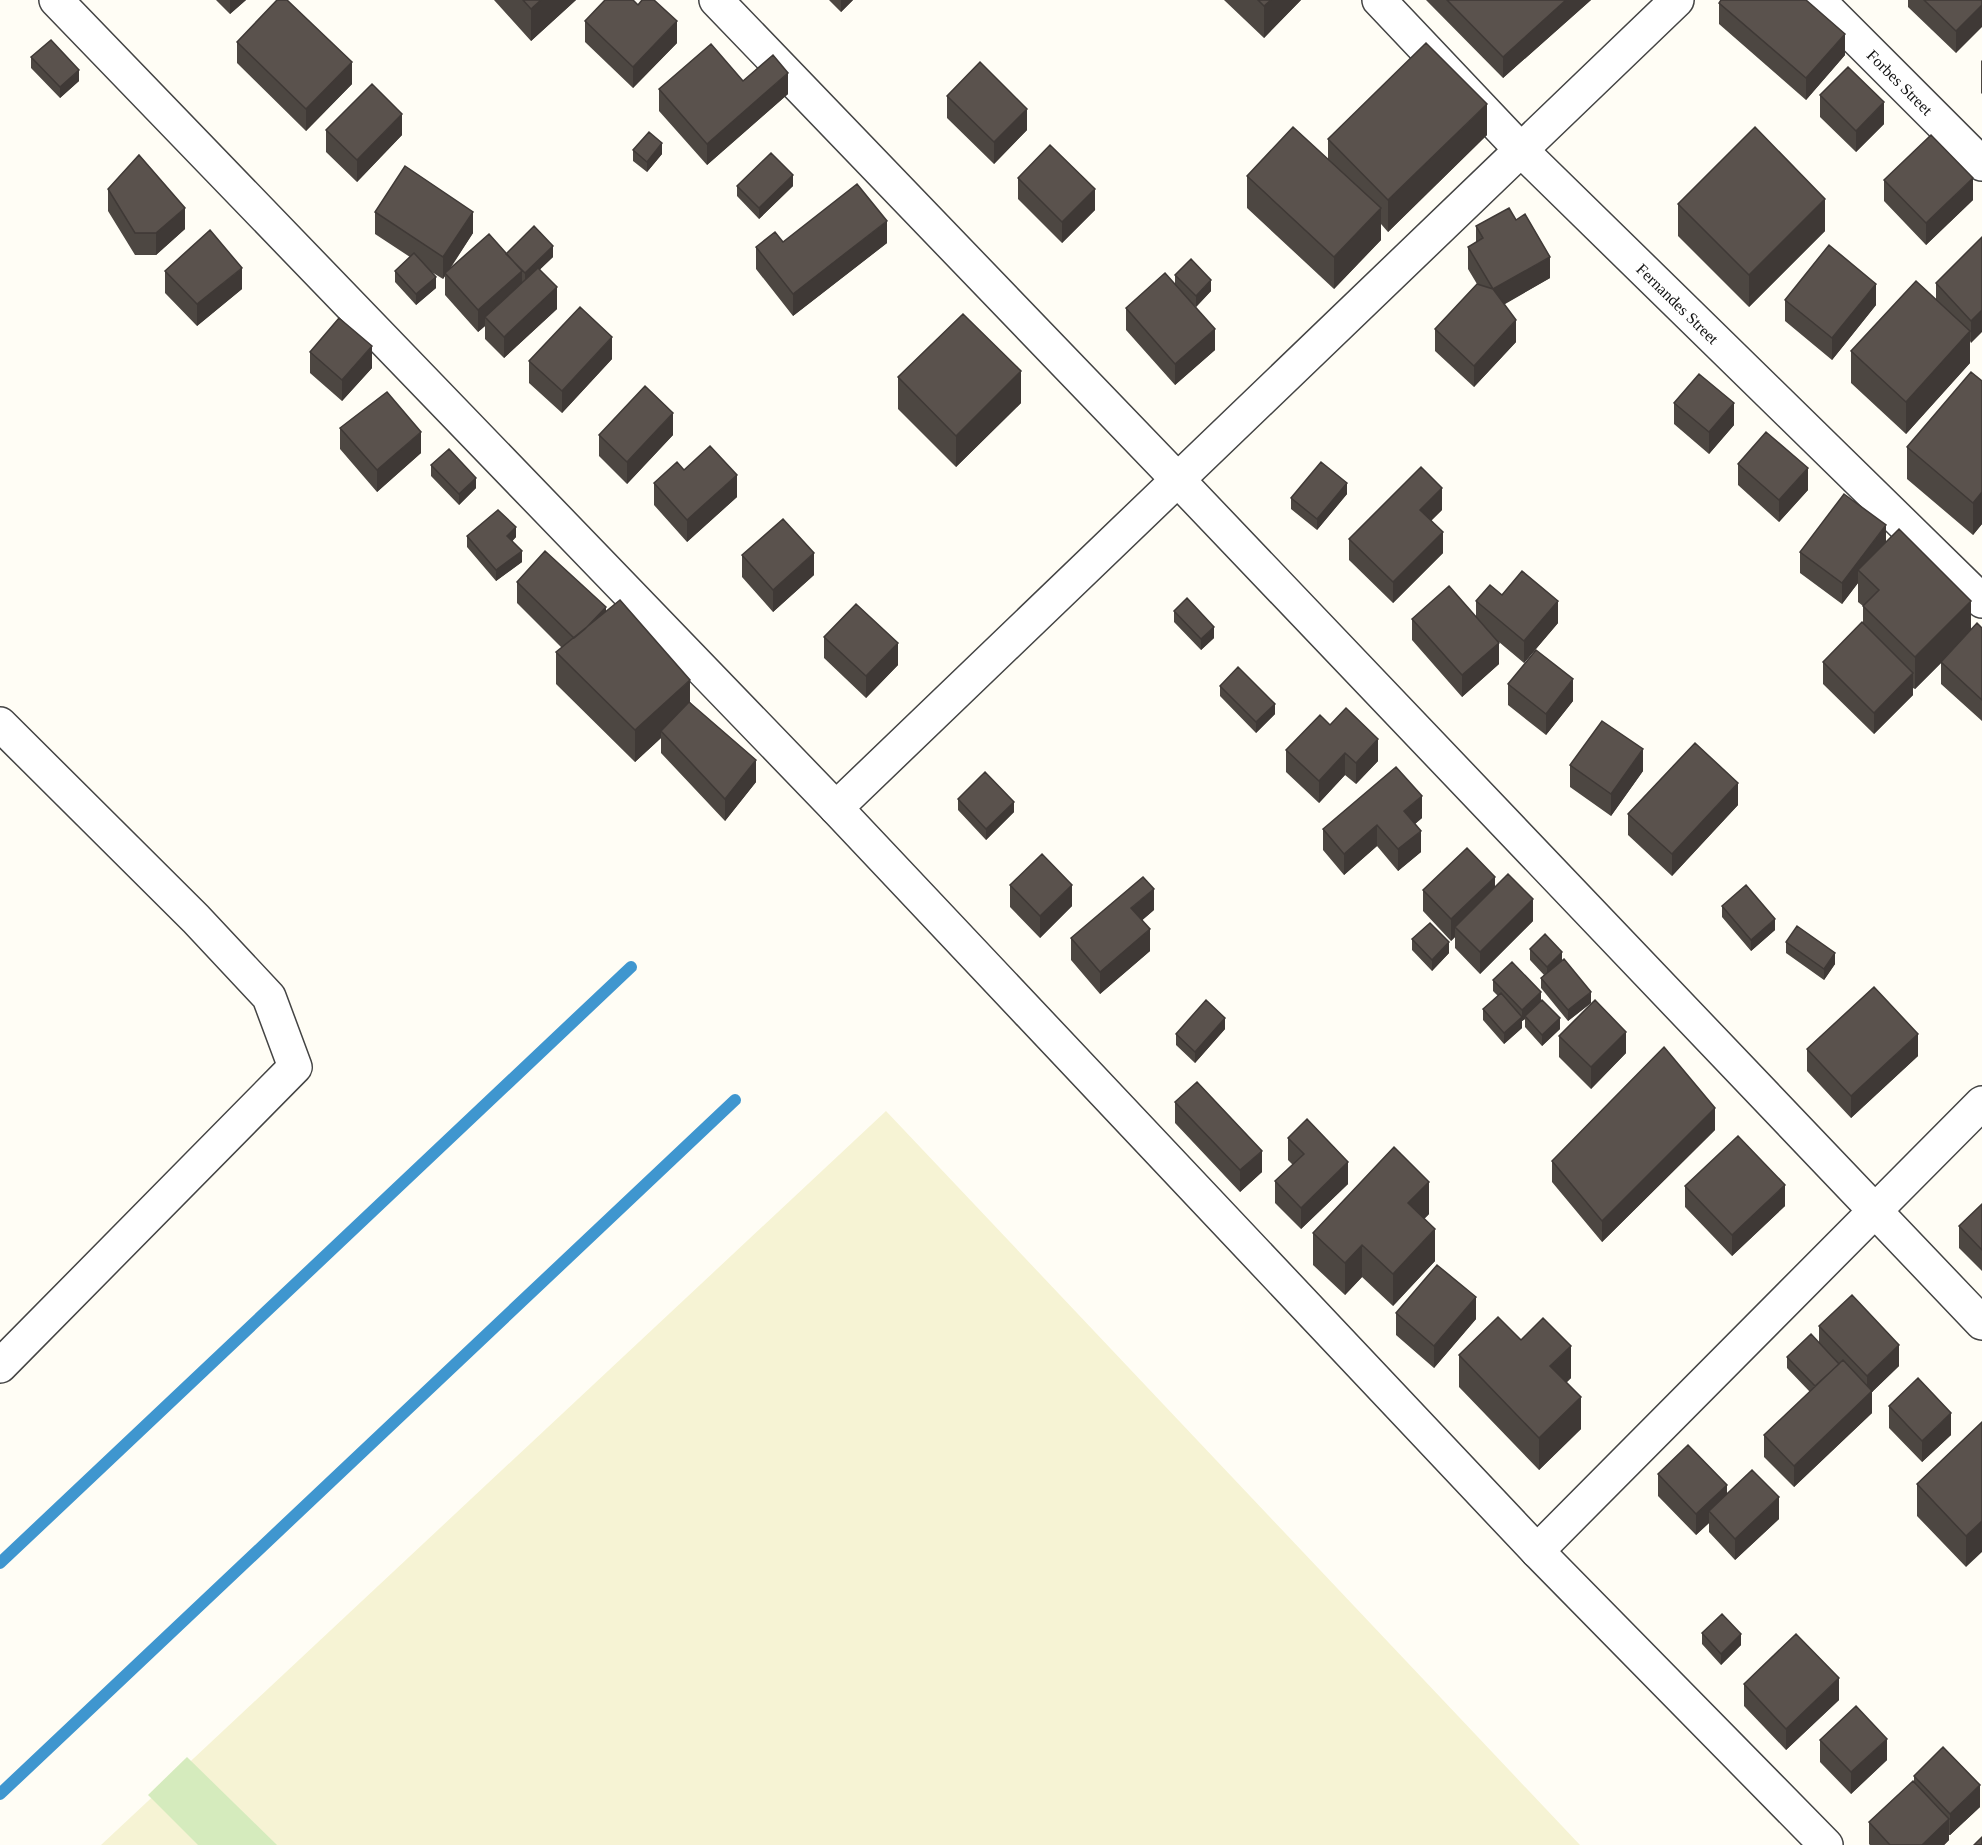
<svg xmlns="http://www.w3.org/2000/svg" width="1982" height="1845" viewBox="0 0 1982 1845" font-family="'Times New Roman',serif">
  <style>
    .farmland { fill: #f6f3d4 }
    .green { fill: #d5ebbd }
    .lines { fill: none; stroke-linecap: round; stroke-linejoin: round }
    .stream { stroke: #3f96cf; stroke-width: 12 }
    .street-casing { stroke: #444; stroke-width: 36 }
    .street { stroke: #fff; stroke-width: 33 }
    .wall { fill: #4d4742 }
    .shaded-wall { fill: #3f3936 }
    .building { fill: #5a524d; stroke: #3f3936; stroke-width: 1.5 }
    .labels { text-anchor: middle; stroke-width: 6; stroke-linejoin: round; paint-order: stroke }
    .street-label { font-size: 16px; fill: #111; stroke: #fff }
  </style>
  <rect width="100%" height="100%" fill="#fffdf5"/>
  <path class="farmland" d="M886,1111L1580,1845H101Z"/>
  <path class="green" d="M187,1757L277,1845H198L148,1795Z"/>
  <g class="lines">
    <path class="stream" d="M0,1563L631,967
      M0,1794L735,1100"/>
    <defs>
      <g id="street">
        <path d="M56,0L836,808L1537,1551L1826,1845"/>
        <path d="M716,0L1178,480L1982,1323"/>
        <path id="s1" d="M1379,0L1521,150L1982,601"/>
        <path id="s2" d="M1818,0L1982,164"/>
        <path d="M0,724L196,919L269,997L295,1067L0,1366"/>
        <path d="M836,808L1677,0"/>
        <path d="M1537,1551L1982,1103"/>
      </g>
    </defs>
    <use href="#street" class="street-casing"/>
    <use href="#street" class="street"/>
  </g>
  <path class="wall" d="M216,0H246L230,14Z
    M494,0H576L531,41Z
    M829,0H853L841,12Z
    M1224,0H1301L1264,38Z
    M1426,0H1591L1503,78Z
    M1908,0H1982L1956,53L1908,7Z
    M1719,3L1845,55L1806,100L1719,24Z
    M585,21L677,43L633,88L585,42Z
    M237,42L352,84L306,131L237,63Z
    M31,57L79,81L60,98L31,68Z
    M1982,60V94L1981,93V61Z
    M743,81L788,94L707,165L659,111V89Z
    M1820,95L1884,124L1856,152L1820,117Z
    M947,96L1027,130L994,164L947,118Z
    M326,130L402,135L357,182L326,152Z
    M1487,135L1388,232L1381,224V240L1334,289L1247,208V176L1328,159V139Z
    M633,150L662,154L647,172L633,161Z
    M1018,178L1095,210L1062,243L1018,199Z
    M1884,180L1973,200L1926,245L1884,201Z
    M737,186H793L759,219L737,196Z
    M108,189L185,229L156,255H135L108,211Z
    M1678,204L1825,231L1749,307L1678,236Z
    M375,212L473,233L450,269L506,254L553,257L540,269L557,309L504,358L485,339V326L478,332L445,295V276L443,279L430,271L436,288L416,305L395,282V271L410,257L375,234Z
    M1476,226L1550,278L1504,304L1516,342L1474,387L1435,351V329L1477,284L1468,269V247L1476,242Z
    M1982,237L1971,343L1970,341V363L1906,434L1851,383V351L1936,300V283Z
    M783,242L887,243L793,316L756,269V247Z
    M165,271L242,289L197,326L165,293Z
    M1175,275L1211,291L1196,307L1188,299L1215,350L1175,385L1126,330V308L1175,285Z
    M1785,300L1876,305L1832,360L1785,321Z
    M310,352L372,368L342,401L310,373Z
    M612,359L562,413L529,383V361Z
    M898,377L1021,403L956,467L898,409Z
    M1982,381V524L1973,535L1907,479V447Z
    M1674,403L1734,425L1709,454L1674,424Z
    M340,428L421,453L377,492L340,449Z
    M599,435H673L627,484L599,456Z
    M1738,464L1808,490L1779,522L1738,485Z
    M431,465L476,488L459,505L431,476Z
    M654,483L737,497L687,542L654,505Z
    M1347,494L1317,530L1291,509V498Z
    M1442,510L1431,521L1443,553L1393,603L1349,560V539Z
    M467,536L516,537L512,541L522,562L496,581L467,547Z
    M1886,543L1971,629L1982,628V721L1941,684V663L1915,689L1913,688V695L1874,734L1823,684V662L1863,623V606L1858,602V583L1842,604L1800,573V552Z
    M742,555L814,575L773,612L742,577Z
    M517,582L606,612L690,702L756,782L725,821L661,753V738L635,762L556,684V652L562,648L517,603Z
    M1502,595L1558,623L1524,663L1499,642V664L1462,697L1412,640V619L1476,616V601Z
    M1174,611L1214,638L1201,650L1174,622Z
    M824,637L898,665L866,698L824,658Z
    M1508,684L1573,701L1546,735L1508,705Z
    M1220,686L1275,714L1256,733L1220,696Z
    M1330,725L1378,761L1356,784L1345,775L1319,803L1286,772V750Z
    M1570,765L1643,771L1611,816L1570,787Z
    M958,799L1014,812L986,840L958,810Z
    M1738,805L1672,876L1628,835V814Z
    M1422,818L1415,824L1421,852L1398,871L1377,846L1344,875L1323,850V829Z
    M1010,885L1072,906L1040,938L1010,907Z
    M1495,886L1533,921L1480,974L1455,948V937L1451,941L1423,911V890Z
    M1722,906L1775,930L1751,951L1722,917Z
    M1154,910L1142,920L1150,951L1100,994L1071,960V938Z
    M1412,939L1449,953L1432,971L1412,950Z
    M1786,942L1835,964L1824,980L1786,953Z
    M1530,949L1562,960L1591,1003L1568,1021L1541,988V978L1544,975L1530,960Z
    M1493,980L1541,1001L1560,1029L1542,1046L1525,1027V1019L1522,1021V1028L1504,1044L1483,1020V1009L1498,996L1493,991Z
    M1225,1029L1195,1063L1176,1045V1034Z
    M1559,1036L1626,1053L1591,1089L1559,1057Z
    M1807,1049L1918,1056L1851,1118L1807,1071Z
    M1175,1102L1262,1172L1240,1192L1175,1123Z
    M1715,1130L1602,1242L1552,1182V1161Z
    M1288,1138L1348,1184L1301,1229L1275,1203V1181L1293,1165L1288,1160Z
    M1685,1186L1785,1206L1732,1256L1685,1207Z
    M1982,1204V1271L1959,1248V1226Z
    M1429,1214L1424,1219L1435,1261L1393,1306L1362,1277L1345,1295L1313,1265V1233Z
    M1396,1313L1476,1319L1434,1368L1396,1335Z
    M1819,1326L1899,1366L1872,1392V1413L1794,1487L1764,1457V1435L1810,1392L1787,1368V1357L1819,1342Z
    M1521,1340L1571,1378L1566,1383L1581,1429L1539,1470L1459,1387V1355Z
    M1889,1406L1951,1435L1922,1462L1889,1428Z
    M1982,1422L1966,1567L1917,1516V1484Z
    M1658,1474L1727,1494L1779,1519L1735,1560L1709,1532V1523L1696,1535L1658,1496Z
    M1702,1633L1741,1645L1721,1665L1702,1644Z
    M1744,1684L1839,1700L1786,1750L1744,1706Z
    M1820,1740L1887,1760L1851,1794L1820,1762Z
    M1914,1776L1980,1807L1950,1835H1949V1840L1944,1845H1870L1869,1844V1822L1914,1782Z"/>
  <path class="shaded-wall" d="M230,0H246L230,14Z
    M541,0H576L531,41V9Z
    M841,0H853L841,12Z
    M1271,0H1301L1264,38V6Z
    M1566,0H1591L1503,78V57Z
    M1982,5V27L1956,53V31Z
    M677,21V43L633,88V67Z
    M1845,34V55L1806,100V78Z
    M352,62V84L306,131V109Z
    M79,70V81L60,98V87Z
    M788,73V94L707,165V144Z
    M1884,102V124L1856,152V131Z
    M1487,104V135L1388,232V200Z
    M1027,109V130L994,164V142Z
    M402,114V135L357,182V160Z
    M662,143V154L647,172V162Z
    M793,175V186L759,219V208Z
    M1973,178V200L1926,245V223Z
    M1095,189V210L1062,243V222Z
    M1825,199V231L1749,307V275Z
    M185,208V229L156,255V233Z
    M1381,208V240L1334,289V257Z
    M473,212V233L446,274L445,273V276L443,279V257Z
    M887,221V243L793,316V294Z
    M553,246V257L525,284V273Z
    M1550,257V278L1493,311V289Z
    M242,268V289L197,326V304Z
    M522,271V293L485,317V326L478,332V310Z
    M436,277V288L416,305V294Z
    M1211,280V291L1196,307V296Z
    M1876,284V305L1832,360V338Z
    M557,287V309L504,358V337Z
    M1982,310V332L1971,343V321Z
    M1516,320V342L1474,387V366Z
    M1215,329V350L1175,385V364Z
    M1970,331V363L1906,434V402Z
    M612,337V359L562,413V391Z
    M372,346V368L342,401V380Z
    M1021,371V403L956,467V436Z
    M1734,403V425L1709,454V432Z
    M673,413V435L627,484V462Z
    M421,432V453L377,492V470Z
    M1808,468V490L1779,522V500Z
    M737,475V497L687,542V520Z
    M476,478V488L459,505V494Z
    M1347,483V494L1317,530V519Z
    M1442,488V510L1420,531V510Z
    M1982,492V524L1973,535V503Z
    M1886,525V546L1858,570V583L1842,604V583Z
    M516,527V537L507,547V536Z
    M1443,532V553L1393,603V582Z
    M522,551V562L496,581V570Z
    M814,553V575L773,612V590Z
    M1558,601V623L1524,663V641Z
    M1971,601V633L1915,689V657Z
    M606,607V629L575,639Z
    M1214,627V638L1201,650V639Z
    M898,643V665L866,698V676Z
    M1499,643V664L1462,697V675Z
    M1913,673V695L1874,734V713Z
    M1573,679V701L1546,735V714Z
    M690,680V712L661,731V738L635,762V730Z
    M1275,704V714L1256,733V722Z
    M1378,739V761L1356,784V763Z
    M1643,749V771L1611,816V794Z
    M1345,753V775L1319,803V781Z
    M756,760V782L725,821V799Z
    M1738,783V805L1672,876V854Z
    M1422,796V818L1404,833V811Z
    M1014,802V812L986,840V829Z
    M1377,825V846L1344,875V854Z
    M1421,831V852L1398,871V849Z
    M1495,877V899L1455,927V937L1451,941V919Z
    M1072,885V906L1040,938V916Z
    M1154,889V910L1131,930V908Z
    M1533,899V921L1480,974V952Z
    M1775,919V930L1751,951V940Z
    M1150,929V951L1100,994V972Z
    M1449,942V953L1432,971V960Z
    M1562,952V963L1547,978V967Z
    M1835,953V964L1824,980V969Z
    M1541,992V1003L1525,1016V1019L1522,1021V1010Z
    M1591,992V1003L1568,1021V1010Z
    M1522,1017V1028L1504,1044V1033Z
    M1225,1018V1029L1195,1063V1052Z
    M1560,1018V1029L1542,1046V1035Z
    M1626,1032V1053L1591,1089V1067Z
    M1918,1034V1056L1851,1118V1096Z
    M1715,1108V1130L1602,1242V1221Z
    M1262,1151V1172L1240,1192V1170Z
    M1348,1162V1184L1301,1229V1208Z
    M1429,1182V1214L1408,1235V1203Z
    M1785,1185V1206L1732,1256V1235Z
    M1435,1229V1261L1393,1306V1274Z
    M1362,1245V1277L1345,1295V1263Z
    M1476,1297V1319L1434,1368V1346Z
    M1899,1345V1366L1872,1392V1413L1794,1487V1466L1867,1396V1376Z
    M1571,1346V1378L1550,1398V1366Z
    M1581,1397V1429L1539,1470V1438Z
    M1951,1413V1435L1922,1462V1441Z
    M1727,1485V1506L1709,1511V1523L1696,1535V1514Z
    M1779,1497V1519L1735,1560V1539Z
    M1982,1521V1552L1966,1567V1536Z
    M1741,1634V1645L1721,1665V1654Z
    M1839,1678V1700L1786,1750V1729Z
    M1887,1739V1760L1851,1794V1772Z
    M1980,1785V1807L1950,1835V1814Z
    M1949,1819V1840L1944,1845H1922Z"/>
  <path class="building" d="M277,0H287L352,62L306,109L237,42Z
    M523,0H541L531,9Z
    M605,0H633L638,5L642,0H654L677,21L633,67L585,21Z
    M1258,0H1271L1264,6Z
    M1447,0H1566L1503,57Z
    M1721,0H1806L1845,34L1806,78L1719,3Z
    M1924,0H1982V5L1956,31Z
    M51,40L79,70L60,87L31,57Z
    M1426,43L1487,104L1388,200L1328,139Z
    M711,44L743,81L773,55L788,73L707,144L659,89Z
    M980,62L1027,109L994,142L947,96Z
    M1848,67L1884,102L1856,131L1820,95Z
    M372,84L402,114L357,160L326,130Z
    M1293,127L1381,208L1334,257L1247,176Z
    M1755,127L1825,199L1749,275L1678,204Z
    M649,132L662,143L647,162L633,150Z
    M1931,135L1973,178L1926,223L1884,180Z
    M1050,145L1095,189L1062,222L1018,178Z
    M771,153L793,175L759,208L737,186Z
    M139,155L185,208L156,233H135L108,189Z
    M405,166L473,212L443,257L375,212Z
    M857,184L887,221L793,294L756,247L775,232L783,242Z
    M1509,208L1516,220L1525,214L1550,257L1493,289L1468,247L1483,238L1476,226Z
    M534,226L553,246L525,273L506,254Z
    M210,230L242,268L197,304L165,271Z
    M489,234L522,271L478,310L445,273Z
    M1982,237V310L1971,321L1936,283Z
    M1829,245L1876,284L1832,338L1785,300Z
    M414,253L436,277L416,294L395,271Z
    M1191,259L1211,280L1196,296L1175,275Z
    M538,268L557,287L504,337L485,317Z
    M1165,273L1215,329L1175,364L1126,308Z
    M1916,281L1970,331L1906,402L1851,351Z
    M1477,284L1493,289L1516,320L1474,366L1435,329Z
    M580,307L612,337L562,391L529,361Z
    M963,314L1021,371L956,436L898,377Z
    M339,318L372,346L342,380L310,352Z
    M1971,372L1982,381V492L1973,503L1907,447Z
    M1699,374L1734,403L1709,432L1674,403Z
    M645,386L673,413L627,462L599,435Z
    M387,392L421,432L377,470L340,428Z
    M1766,432L1808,468L1779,500L1738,464Z
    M710,446L737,475L687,520L654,483L677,462L684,470Z
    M449,449L476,478L459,494L431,465Z
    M1321,462L1347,483L1317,519L1291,498Z
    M1421,467L1442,488L1420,510L1443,532L1393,582L1349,539Z
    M1844,494L1886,525L1842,583L1800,552Z
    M498,510L516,527L507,536L522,551L496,570L467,536Z
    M783,519L814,553L773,590L742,555Z
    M1899,529L1971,601L1915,657L1863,606L1879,590L1858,570Z
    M545,551L606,607L585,629L574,638L517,582Z
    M1522,571L1558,601L1524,641L1476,601L1490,585L1502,595Z
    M1449,586L1499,643L1462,675L1412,619Z
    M1187,598L1214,627L1201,639L1174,611Z
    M620,600L690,680L635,730L556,652Z
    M856,604L898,643L866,676L824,637Z
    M1862,622L1913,673L1874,713L1823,662Z
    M1977,623L1982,628V700L1941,662Z
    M1536,650L1573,679L1546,714L1508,684Z
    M1238,667L1275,704L1256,722L1220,686Z
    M689,702L756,760L725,799L661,731Z
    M1346,708L1378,739L1356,763L1345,753L1319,781L1286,750L1320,715L1330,725Z
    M1602,721L1643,749L1611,794L1570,765Z
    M1695,743L1738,783L1672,854L1628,814Z
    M1396,767L1422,796L1404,811L1421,831L1398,849L1377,825L1344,854L1323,829Z
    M985,772L1014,802L986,829L958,799Z
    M1467,848L1495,877L1451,919L1423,890Z
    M1042,854L1072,885L1040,916L1010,885Z
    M1508,874L1533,899L1480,952L1455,927Z
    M1143,877L1154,889L1131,908L1150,929L1100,972L1071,938Z
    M1746,885L1775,919L1751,940L1722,906Z
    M1430,923L1449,942L1432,960L1412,939Z
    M1797,926L1835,953L1824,969L1786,942Z
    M1545,934L1562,952L1547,967L1530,949Z
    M1564,959L1591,992L1568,1010L1541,978Z
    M1512,962L1541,992L1522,1010L1493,980Z
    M1874,987L1918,1034L1851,1096L1807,1049Z
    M1501,993L1522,1017L1504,1033L1483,1009Z
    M1206,1000L1225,1018L1195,1052L1176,1034Z
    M1542,1000L1560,1018L1542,1035L1525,1016Z
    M1595,1000L1626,1032L1591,1067L1559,1036Z
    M1664,1047L1715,1108L1602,1221L1552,1161Z
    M1197,1082L1262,1151L1240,1170L1175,1102Z
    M1307,1119L1348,1162L1301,1208L1275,1181L1304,1154L1288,1138Z
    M1738,1136L1785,1185L1732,1235L1685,1186Z
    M1394,1147L1429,1182L1408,1203L1435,1229L1393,1274L1362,1245L1345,1263L1313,1233Z
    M1982,1204V1250L1959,1226Z
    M1437,1265L1476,1297L1434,1346L1396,1313Z
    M1852,1295L1899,1345L1867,1376L1819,1326Z
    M1498,1317L1521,1340L1543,1318L1571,1346L1550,1366L1581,1397L1539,1438L1459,1355Z
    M1811,1334L1839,1364L1815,1386L1787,1357Z
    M1843,1360L1872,1391L1794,1466L1764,1435Z
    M1918,1378L1951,1413L1922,1441L1889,1406Z
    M1982,1422V1521L1966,1536L1917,1484Z
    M1688,1445L1727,1485L1696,1514L1658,1474Z
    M1752,1470L1779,1497L1735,1539L1709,1511Z
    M1722,1614L1741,1634L1721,1654L1702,1633Z
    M1796,1634L1839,1678L1786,1729L1744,1684Z
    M1856,1706L1887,1739L1851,1772L1820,1740Z
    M1943,1747L1980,1785L1950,1814L1914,1776Z
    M1913,1781L1949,1819L1922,1845H1890L1869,1822Z
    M1982,1837V1845H1974Z"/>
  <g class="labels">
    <g class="street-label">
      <text dy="6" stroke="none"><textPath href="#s2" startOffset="116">Forbes Street</textPath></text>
      <text dy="6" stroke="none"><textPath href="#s1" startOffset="426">Fernandes Street</textPath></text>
    </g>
  </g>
</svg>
